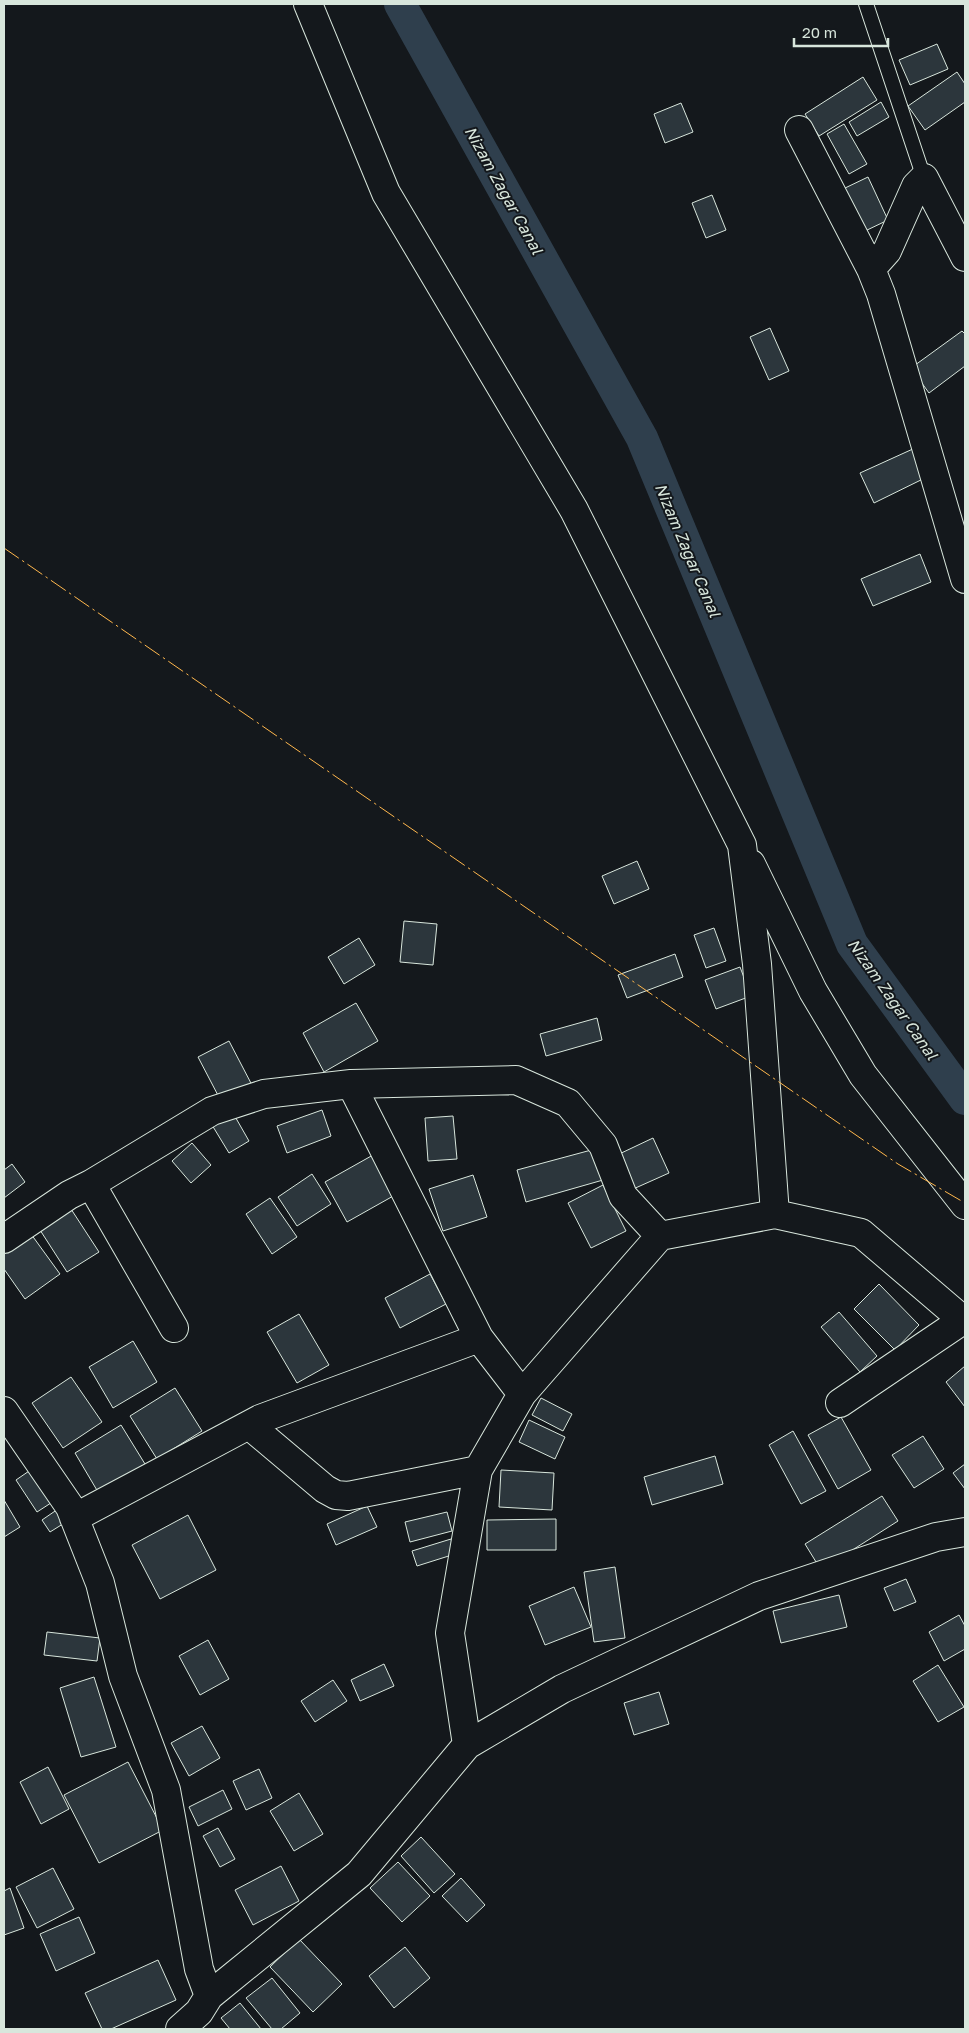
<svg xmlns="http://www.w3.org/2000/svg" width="969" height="2033" viewBox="0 0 969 2033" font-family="'Golos Text',sans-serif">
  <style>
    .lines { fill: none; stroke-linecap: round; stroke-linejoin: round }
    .canal { stroke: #2f3f4d; stroke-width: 32 }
    .building { fill: #2c363c; stroke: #d8e6dc }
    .lane-casing { stroke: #d8e6dc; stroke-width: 16 }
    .street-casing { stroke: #d8e6dc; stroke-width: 30 }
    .lane { stroke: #14181c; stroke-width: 14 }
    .street { stroke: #14181c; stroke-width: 28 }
    .power { stroke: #ffb74d; stroke-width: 1; stroke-dasharray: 18 4 2.5 4; stroke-linecap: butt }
    .labels { text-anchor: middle; stroke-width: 4; stroke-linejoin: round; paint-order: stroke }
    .water-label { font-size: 16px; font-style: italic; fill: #d8e6dc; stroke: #14181c }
  </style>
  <rect width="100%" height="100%" fill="#14181c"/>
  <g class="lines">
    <path class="canal" d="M400,4L642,438L852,944L965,1099"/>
  </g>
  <path class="building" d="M937,44L948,69L910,85L899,60Z
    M957,72L965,84V102L925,130L908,106Z
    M863,77L877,100L819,136L805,114Z
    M881,102L889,117L857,136L849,122Z
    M681,103L693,132L665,143L654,114Z
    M844,124L867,164L849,174L827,134Z
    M868,177L888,220L863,232L843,189Z
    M712,195L726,230L706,238L692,203Z
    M770,328L789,371L769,380L750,337Z
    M962,331L965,334V366L929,393L911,368Z
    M915,448L929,476L874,503L860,473Z
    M920,554L931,582L873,606L861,579Z
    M637,861L649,889L614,904L602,876Z
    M404,921L437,924L433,965L400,962Z
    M714,928L726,961L706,968L694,935Z
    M359,938L375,965L344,984L328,957Z
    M675,954L683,977L627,998L618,975Z
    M740,967L751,996L716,1009L705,980Z
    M356,1003L378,1041L324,1072L303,1033Z
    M597,1018L602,1040L546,1056L540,1034Z
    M229,1041L253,1087L222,1103L198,1057Z
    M322,1110L331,1136L287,1153L277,1126Z
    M233,1113L249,1141L229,1153L212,1125Z
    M453,1116L457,1159L428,1161L425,1118Z
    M653,1138L669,1173L631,1190L615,1156Z
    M192,1143L211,1165L191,1183L172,1161Z
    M595,1149L603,1180L526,1202L517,1170Z
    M373,1155L395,1195L347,1222L325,1182Z
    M12,1164L25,1182L4,1198V1170Z
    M312,1174L331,1204L297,1226L278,1197Z
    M473,1175L487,1217L443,1231L429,1189Z
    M603,1185L626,1231L591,1248L568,1203Z
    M270,1198L297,1237L272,1254L246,1214Z
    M71,1209L99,1252L67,1272L40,1230Z
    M31,1234L60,1274L25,1299L4,1269V1254Z
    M430,1274L446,1304L400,1328L385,1298Z
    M879,1284L919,1325L895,1350L854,1309Z
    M839,1312L877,1356L860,1372L821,1327Z
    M299,1314L329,1365L297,1383L267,1332Z
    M133,1341L157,1382L113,1408L89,1367Z
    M965,1366V1407L946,1382Z
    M71,1377L102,1422L63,1448L32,1403Z
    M175,1388L202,1431L157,1459L130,1416Z
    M541,1398L572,1414L563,1431L532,1415Z
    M841,1417L871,1470L838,1489L808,1435Z
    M529,1420L565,1437L555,1459L519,1442Z
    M121,1425L145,1464L98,1492L75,1453Z
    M793,1431L826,1491L801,1504L769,1445Z
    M923,1436L944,1469L914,1488L892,1455Z
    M715,1456L723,1484L652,1505L644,1477Z
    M965,1464V1489L953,1473Z
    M32,1469L54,1501L37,1512L16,1480Z
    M501,1470L554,1473L552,1510L499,1507Z
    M882,1496L898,1521L821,1570L805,1544Z
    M4,1500L20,1527L4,1537Z
    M367,1506L377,1527L336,1545L327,1524Z
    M58,1509L66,1522L50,1532L42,1520Z
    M447,1512L452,1531L410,1542L405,1522Z
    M188,1515L216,1570L160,1599L132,1545Z
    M556,1519V1550H487V1520Z
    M451,1539L455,1554L417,1566L412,1551Z
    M615,1567L625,1638L594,1642L584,1572Z
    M906,1579L916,1602L894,1611L884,1588Z
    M574,1587L591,1627L545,1645L529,1606Z
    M839,1595L847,1627L781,1643L773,1611Z
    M959,1615L965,1626V1649L944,1661L929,1632Z
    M47,1632L100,1638L97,1661L44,1655Z
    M208,1640L229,1679L200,1695L179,1656Z
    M384,1664L394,1686L360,1701L351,1680Z
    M938,1665L964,1707L938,1722L913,1681Z
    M94,1677L116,1747L81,1757L60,1688Z
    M333,1680L347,1701L315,1722L301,1701Z
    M659,1692L669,1724L634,1735L624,1703Z
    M202,1726L220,1758L189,1776L171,1743Z
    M128,1762L163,1830L99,1863L64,1795Z
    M48,1767L69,1809L41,1824L20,1782Z
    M259,1769L272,1798L246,1810L233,1781Z
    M223,1790L232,1809L198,1826L189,1807Z
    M299,1793L323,1834L294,1851L270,1811Z
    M218,1828L235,1859L220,1867L203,1836Z
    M421,1837L455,1874L434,1893L401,1856Z
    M398,1862L430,1896L402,1922L370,1888Z
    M281,1866L299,1901L253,1925L235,1890Z
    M53,1868L74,1909L37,1928L16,1887Z
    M461,1878L485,1905L467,1922L442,1896Z
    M10,1888L24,1928L4,1935V1891Z
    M79,1917L95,1953L56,1971L40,1934Z
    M299,1939L342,1984L313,2012L270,1967Z
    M405,1947L430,1978L394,2008L369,1976Z
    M158,1960L176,2000L111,2029H102L85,1993Z
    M272,1978L300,2013L281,2029H272L246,1998Z
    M240,2003L261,2029H230L221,2018Z"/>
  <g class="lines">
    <defs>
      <path id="lane" d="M866,4L924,178"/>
      <path id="street" d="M799,130L871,269L881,294L965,579
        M871,269L887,251L916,186L924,178L965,257
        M751,864L813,991L863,1075L965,1205
        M351,1084L516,1080L568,1103L603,1145L623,1196L660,1236
        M91,1184L174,1328
        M775,1214L861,1233L963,1320L840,1403
        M4,1239L69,1195L91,1184L212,1111L264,1094L351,1084L479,1338L522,1394
        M4,1411L70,1507L100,1583L123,1676L166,1790L199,1969L209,1996
        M249,1425L325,1489L336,1495L348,1496L478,1470
        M74,1518L260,1419L479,1338
        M467,1745L562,1689L759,1596L936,1537L965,1532
        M180,2029L199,2012L209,1996L359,1874L467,1745L450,1633L478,1470L522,1394L660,1236L775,1214L757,964L742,845L574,510L386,193L308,4"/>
    </defs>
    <use href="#lane" class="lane-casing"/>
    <use href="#street" class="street-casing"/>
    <use href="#lane" class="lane"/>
    <use href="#street" class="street"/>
    <path class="power" d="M4,548L898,1164L965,1203"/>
  </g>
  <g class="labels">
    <g class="water-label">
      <text transform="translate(504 190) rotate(61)" y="6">Nizam Zagar Canal</text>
      <text transform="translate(688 550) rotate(67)" y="6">Nizam Zagar Canal</text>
      <text transform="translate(893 999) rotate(55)" y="6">Nizam Zagar Canal</text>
    </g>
  </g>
  <rect width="969" height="2033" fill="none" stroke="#d8e6dc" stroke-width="10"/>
  <path d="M794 38v8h94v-8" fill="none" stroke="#d8e6dc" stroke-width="2.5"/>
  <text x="802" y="38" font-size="15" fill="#d8e6dc" stroke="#14181c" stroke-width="4" paint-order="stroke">20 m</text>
</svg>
